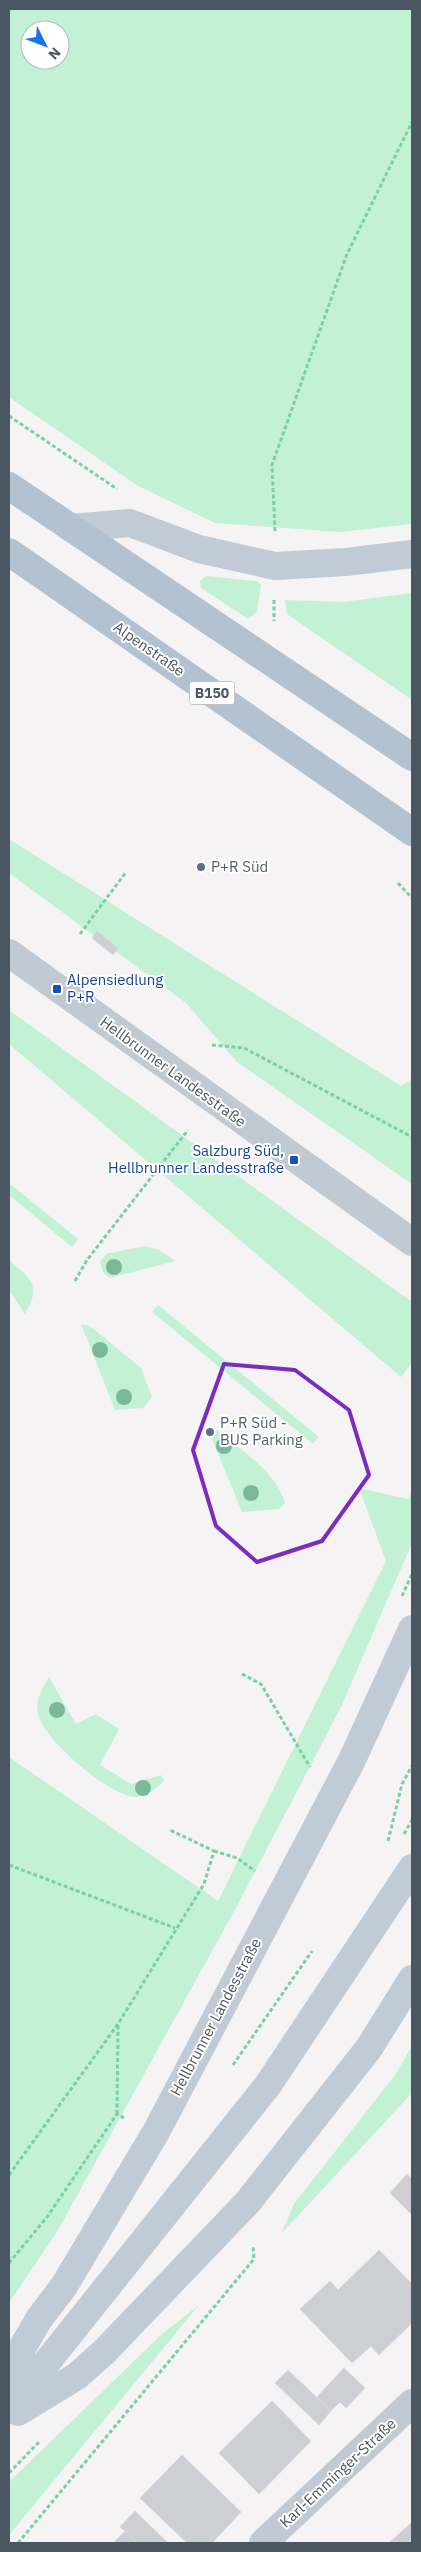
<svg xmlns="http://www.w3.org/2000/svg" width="421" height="2552" viewBox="0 0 421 2552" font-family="'IBM Plex Sans',sans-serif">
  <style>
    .green { fill: #c3f1d5; fill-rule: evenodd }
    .building { fill: #cdcfd5; stroke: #d7d9de }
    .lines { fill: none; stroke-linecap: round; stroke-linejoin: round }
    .path { stroke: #7ad0a6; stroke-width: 3; stroke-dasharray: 4 2.5; stroke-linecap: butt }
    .minor { stroke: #c1cad2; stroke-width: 28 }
    .tertiary { stroke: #c1cad2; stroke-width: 28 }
    .secondary { stroke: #c1cbd6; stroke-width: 28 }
    .primary { stroke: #b3c2d1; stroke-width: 28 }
    .tree { fill: #7bb799 }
    .marked { fill: none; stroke: #7b2cbf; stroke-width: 4; stroke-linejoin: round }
    .service-dot { fill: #5c6f8a; stroke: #fff; stroke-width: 2 }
    .transit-dot { fill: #1a4fb4; stroke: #fff; stroke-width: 2 }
    .labels { text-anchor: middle; stroke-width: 4; stroke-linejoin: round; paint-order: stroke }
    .shield { fill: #fff; stroke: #808990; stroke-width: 1 }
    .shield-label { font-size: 14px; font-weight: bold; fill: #4a5661 }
    .street-label { font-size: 15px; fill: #4a5661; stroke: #fff }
    .service-label { font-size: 15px; fill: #4e5e75; stroke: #fff; text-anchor: start }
    .transit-label { font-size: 15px; fill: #164399; stroke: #fff; text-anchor: start }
  </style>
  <rect width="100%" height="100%" fill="#f5f3f3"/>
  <path class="green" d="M9,9H412V524L339,532L215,523L138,486L9,397ZM30,30H60V60H30Z
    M206,576L257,581L261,585L257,612L248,619L201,588L200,581Z
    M412,593V700L287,614L285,600L343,602Z
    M9,839L401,1086L412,1079V1184L237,1062L186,1003L9,873Z
    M9,1010L412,1302V1362L401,1377L9,1044Z
    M9,1183L78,1239L72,1247L9,1195Z
    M145,1246L159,1250L175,1261L110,1278L103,1272L100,1262L106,1254Z
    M9,1260C31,1279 42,1285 25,1314L9,1290Z
    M158,1305L319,1437L313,1444L152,1312Z
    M81,1324L90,1326L141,1368L152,1397L143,1408L115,1410Z
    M207,1427L218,1431C243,1452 275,1470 285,1503L279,1509L242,1512Z
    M359,1488L408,1499L412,1490V1543L341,1707L238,1904L57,2232L9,2303V1757L218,1901L386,1561Z
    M49,1677L76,1724L96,1714L119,1729L100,1765L131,1784L161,1775L164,1781C156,1788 148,1796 138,1797C112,1799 46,1741 39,1717C34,1701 42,1690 49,1677Z
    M412,2046V2093L281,2234L294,2204L395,2075Z
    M199,2305L9,2535V2482L162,2334Z"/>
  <path class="building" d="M97,931L118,948L113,955L92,938Z
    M407,2174L412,2179V2215L390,2193Z
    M379,2250L412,2284V2323L379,2355L371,2346L352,2363L300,2309L330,2281L338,2290Z
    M344,2368L365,2388L346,2408L340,2402L331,2411L317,2397Z
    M288,2370L331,2411L319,2425L275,2383Z
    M272,2401L311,2441L259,2494L219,2453Z
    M182,2455L241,2512L212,2543H187L140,2498Z
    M135,2511L168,2543H137L125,2531L120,2527Z
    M412,2522V2543H389Z
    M125,2531L137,2543H113Z"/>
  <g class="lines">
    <path class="path" d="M9,416L117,489
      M275,531L272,465L347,254L412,122
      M274,600V621
      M398,883L412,898
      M80,934L126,872
      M212,1045L244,1048L412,1137
      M75,1281L87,1260L188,1130
      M402,1596L412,1574
      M242,1674L261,1684L310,1767
      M404,1834L412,1820
      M388,1841L402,1784L412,1766
      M214,1851L237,1858L255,1871
      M9,1865L175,1928
      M233,2065L312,1951
      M117,2114L118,2025
      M9,2175L118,2024L204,1884L214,1851L170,1830
      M9,2263L47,2217L117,2114L124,2118
      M9,2473L40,2441
      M18,2543L254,2259L253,2246"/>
    <path class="minor" d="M263,2543L412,2403"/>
    <path class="tertiary" d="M9,953L412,1242"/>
    <path class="secondary" d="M71,528L130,523L199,549L275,566L346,562L412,554
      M9,2398L15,2383L22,2348L39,2319L64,2286L156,2132L352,1760L412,1629
      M12,2406L268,2085L412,1868
      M18,2412L77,2376L104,2352L247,2203L369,2048L412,1979"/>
    <path class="primary" d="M9,486L412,757
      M9,552L412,832"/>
  </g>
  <g class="tree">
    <circle cx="114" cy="1267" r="8"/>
    <circle cx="100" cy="1350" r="8"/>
    <circle cx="124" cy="1397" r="8"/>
    <circle cx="224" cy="1446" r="8"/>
    <circle cx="251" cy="1493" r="8"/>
    <circle cx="57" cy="1710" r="8"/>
    <circle cx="143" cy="1788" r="8"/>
  </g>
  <path class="marked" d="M224,1364L295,1370L349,1410L369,1475L322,1541L257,1562L216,1526L193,1450Z"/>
  <g class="service-dot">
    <circle cx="201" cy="867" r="5"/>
    <circle cx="210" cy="1432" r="5"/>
  </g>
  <g class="transit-dot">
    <rect x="52" y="984" width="10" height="10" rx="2.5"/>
    <rect x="289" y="1155" width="10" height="10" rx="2.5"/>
  </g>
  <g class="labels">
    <rect class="shield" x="189.5" y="681.5" width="45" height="23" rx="4"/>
    <g class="shield-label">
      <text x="212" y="698">B150</text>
    </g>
    <g class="street-label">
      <text transform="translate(149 649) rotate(35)" y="5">Alpenstraße</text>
      <text transform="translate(173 1072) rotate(36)" y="5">Hellbrunner Landesstraße</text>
      <text transform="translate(216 2017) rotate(-62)" y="5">Hellbrunner Landesstraße</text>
      <text transform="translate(338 2473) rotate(-43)" y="5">Karl-Emminger-Straße</text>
    </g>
    <g class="service-label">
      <text x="211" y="872">P+R Süd</text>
      <text x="220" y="1428">P+R Süd -<tspan x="220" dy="17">BUS Parking</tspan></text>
    </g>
    <g class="transit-label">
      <text x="67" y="985">Alpensiedlung<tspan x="67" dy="17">P+R</tspan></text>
      <text x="284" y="1156" text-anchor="end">Salzburg Süd,<tspan x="284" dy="17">Hellbrunner Landesstraße</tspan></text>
    </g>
  </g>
  <rect width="421" height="2552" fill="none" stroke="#4a5661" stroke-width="20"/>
  <g transform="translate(45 45) rotate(132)"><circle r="24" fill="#ffffff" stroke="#b7bbc0"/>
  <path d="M0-4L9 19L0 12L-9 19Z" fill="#1a73e8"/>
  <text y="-8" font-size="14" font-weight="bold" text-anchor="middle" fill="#4a5661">N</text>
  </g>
</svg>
